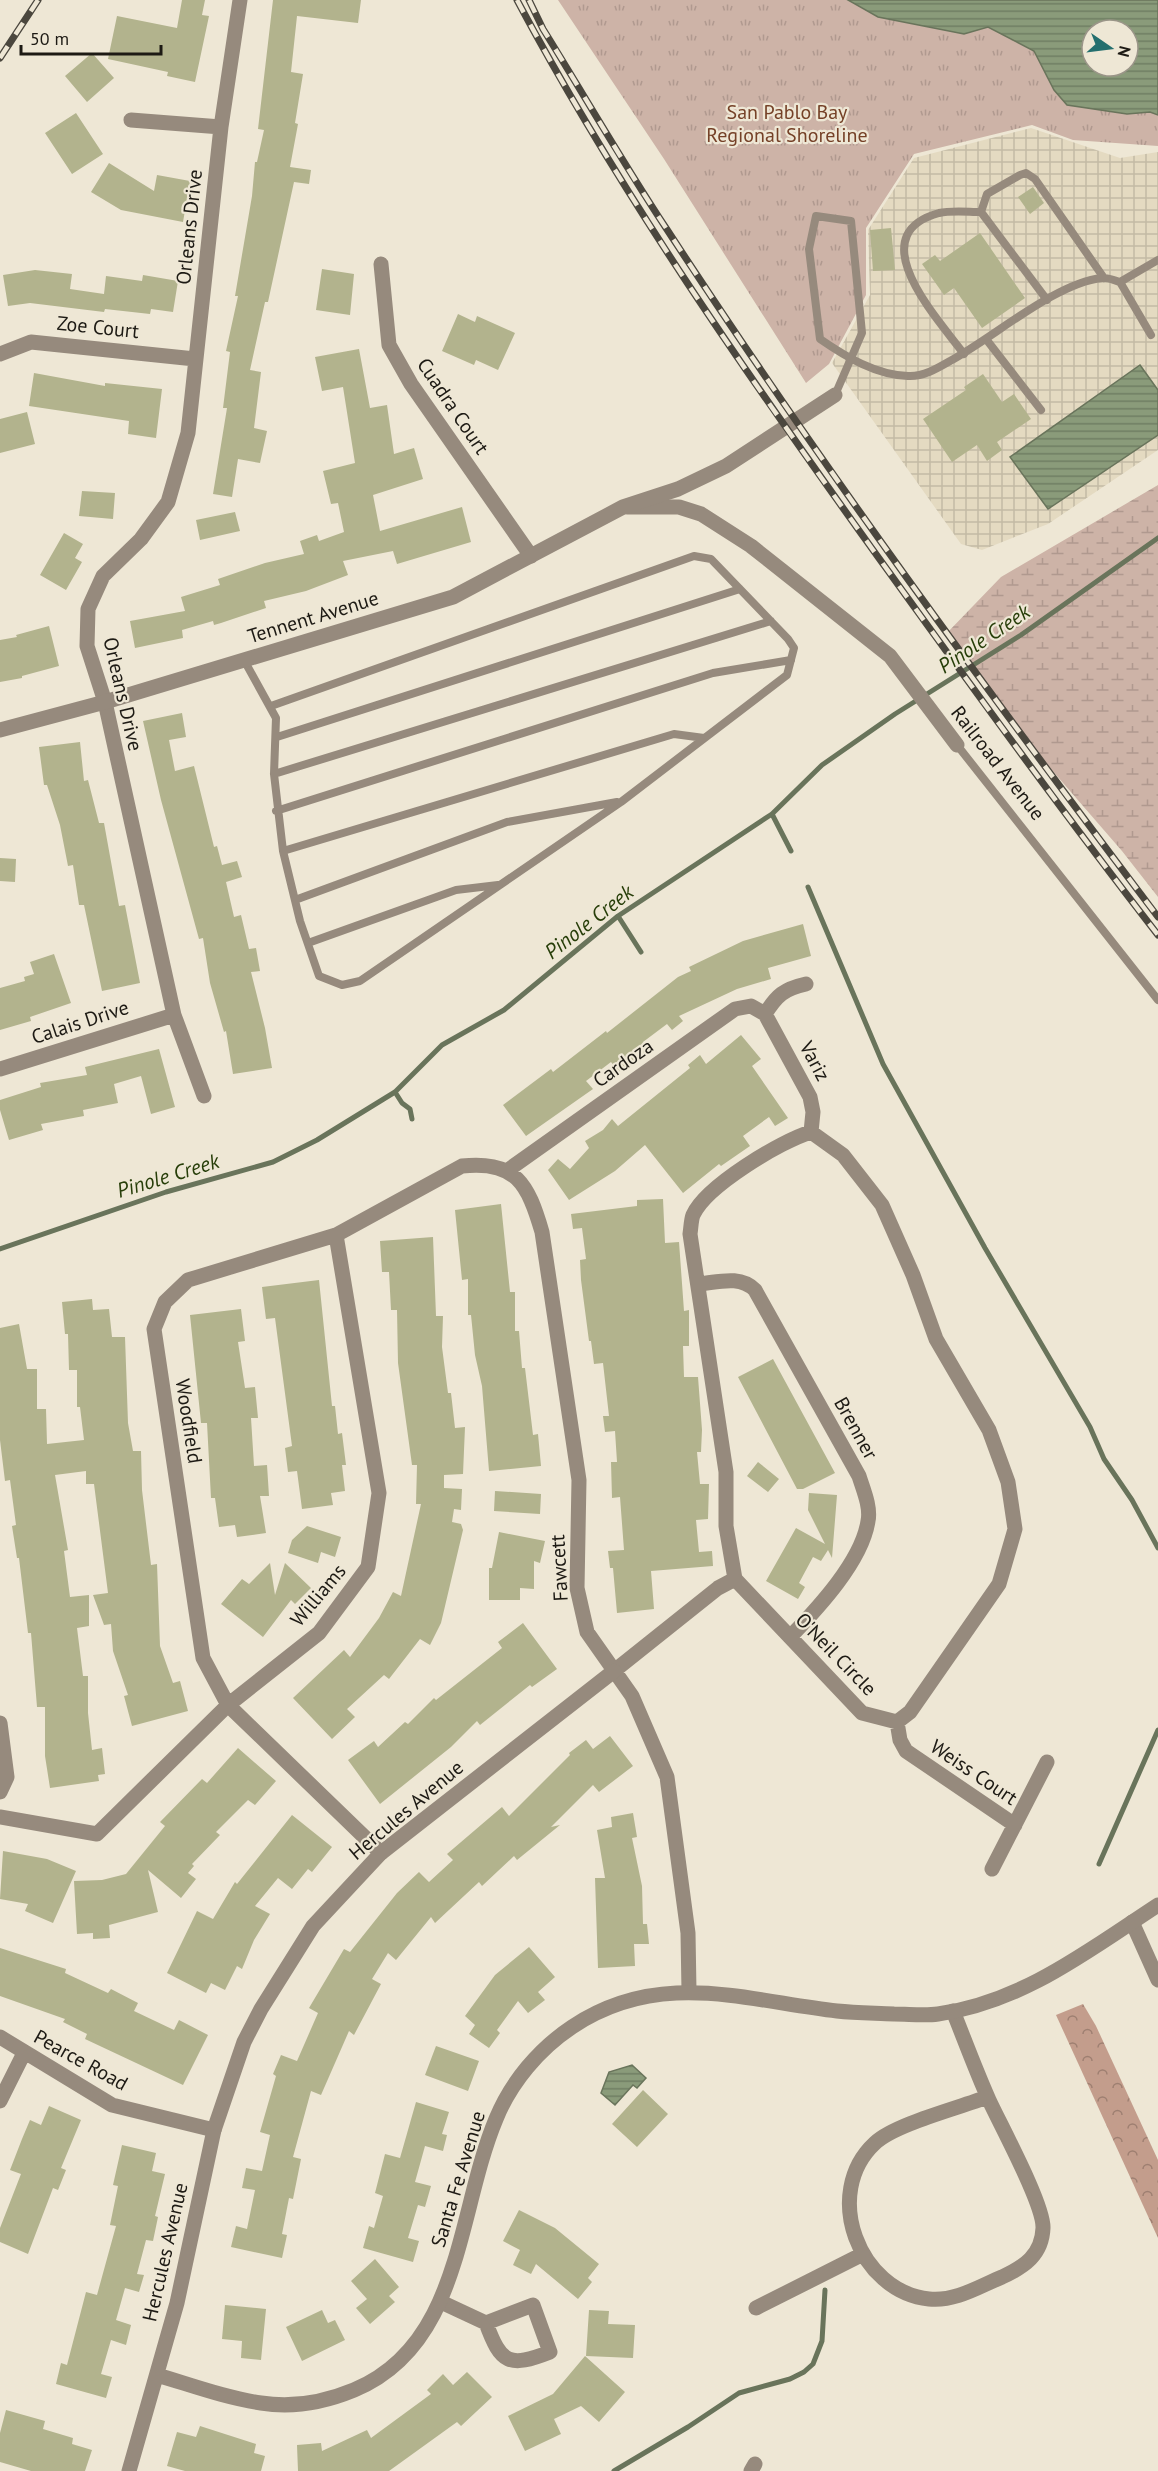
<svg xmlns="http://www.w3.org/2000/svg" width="1158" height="2471" viewBox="0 0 1158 2471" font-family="'PT Sans',sans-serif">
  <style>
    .industrial { fill: url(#industrial-grid) }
    .grass { fill: url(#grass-tufts); fill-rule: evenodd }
    .forest { fill: url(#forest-crowns) }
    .wetland { fill: url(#wetland-marsh) }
    .water { fill: url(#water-rules); stroke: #69745b; stroke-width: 1.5; fill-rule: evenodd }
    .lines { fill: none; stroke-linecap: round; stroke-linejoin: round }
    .stream { stroke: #69745b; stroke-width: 5 }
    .building { fill: #b2b38d }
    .service { stroke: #968a7d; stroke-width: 8 }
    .minor { stroke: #968a7d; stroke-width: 15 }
    .tertiary { stroke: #968a7d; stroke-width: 15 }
    .rail-casing { stroke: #4b473e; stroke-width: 7 }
    .rail { stroke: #eee7d5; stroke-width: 4.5; stroke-dasharray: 14; stroke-linecap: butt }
    .labels { text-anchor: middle; stroke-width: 4.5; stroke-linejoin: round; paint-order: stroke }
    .park-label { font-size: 20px; fill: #754127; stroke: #eee7d5 }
    .street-label { font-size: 20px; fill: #1d1a14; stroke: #eee7d5 }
    .water-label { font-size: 21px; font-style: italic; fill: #273e09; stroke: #eee7d5 }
  </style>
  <defs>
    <pattern id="industrial-grid" width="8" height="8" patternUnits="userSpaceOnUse" patternTransform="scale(1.5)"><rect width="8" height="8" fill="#e4dac1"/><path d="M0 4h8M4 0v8" fill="none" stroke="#c3baa5"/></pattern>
    <pattern id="grass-tufts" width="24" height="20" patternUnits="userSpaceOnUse" patternTransform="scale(1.5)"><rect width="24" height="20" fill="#cdb3a7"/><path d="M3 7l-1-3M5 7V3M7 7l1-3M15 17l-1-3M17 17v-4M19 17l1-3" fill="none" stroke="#b0998f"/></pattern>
    <pattern id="forest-crowns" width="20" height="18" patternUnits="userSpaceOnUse" patternTransform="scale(1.5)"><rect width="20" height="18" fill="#c39d8c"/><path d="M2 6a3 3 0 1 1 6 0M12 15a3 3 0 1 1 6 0" fill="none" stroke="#9e7f71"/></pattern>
    <pattern id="wetland-marsh" width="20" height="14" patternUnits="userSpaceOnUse" patternTransform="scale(1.5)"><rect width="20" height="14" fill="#cdb3a7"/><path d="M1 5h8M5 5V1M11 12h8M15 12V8" fill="none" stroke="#b0998f"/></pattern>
    <pattern id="water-rules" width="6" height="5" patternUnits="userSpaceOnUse" patternTransform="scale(1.5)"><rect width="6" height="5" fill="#8a9b7a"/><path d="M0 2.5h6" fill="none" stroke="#707e63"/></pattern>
  </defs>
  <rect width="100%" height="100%" fill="#eee7d5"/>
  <path class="industrial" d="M1031,128L1120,158L1158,152V450L1048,524L982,550L961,544L832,363L870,295L868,230L914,158Z"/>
  <path class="grass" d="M558,0H1158V146L1073,140L1032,125L914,154L866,228V295L829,364L806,383L664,159ZM1092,30H1128V66H1092Z"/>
  <path class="forest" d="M1083,2004L1096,2026L1158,2160V2238L1056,2015Z"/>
  <path class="wetland" d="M1158,485V897L1122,851L1012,724L946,634L1001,577Z"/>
  <path class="water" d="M848,0H1158V115L1150,112L1127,114L1067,105L1054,90L1034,51L988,27L964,34L878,17ZM1092,30H1128V66H1092Z
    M1140,365L1158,390V435L1048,509L1010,457Z
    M632,2065L646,2078L637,2088L633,2085L615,2105L601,2093L609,2072Z"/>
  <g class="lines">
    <path class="stream" d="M772,814L791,851
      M808,887L883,1064L985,1248L1090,1427L1104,1459L1132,1500L1158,1548
      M618,916L641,952
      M395,1092L402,1103L410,1109L412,1119
      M0,1249L166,1192L273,1162L317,1140L395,1092L442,1045L504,1010L618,916L772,814L822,765L895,714L1021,635L1158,538
      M1099,1864L1158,1730
      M614,2471L688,2427L739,2393L790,2379L804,2372L813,2364L822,2341L825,2290"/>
  </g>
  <path class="building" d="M182,0H205L202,15L209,16L195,82L167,76L168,72L108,59L117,16L177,28Z
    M273,0H361L358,23L297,16L291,72L303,74L295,123L298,124L290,167L311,170L309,184L294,182L268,302H265L250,370L261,372L254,428L267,431L260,463L238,459L232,497L213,494L227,408H223L230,352L226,351L238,296H235L252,196L255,162H257L264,130L258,129Z
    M92,53L114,78L87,102L65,76Z
    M76,113L103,154L72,174L45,133Z
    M109,163L154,191L157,175L190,181L183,222L121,210L91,192Z
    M1033,187L1044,203L1030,214L1018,197Z
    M891,228L895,270L873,271L870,230Z
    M980,233L1025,298L982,328L954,288L944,295L922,264L935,255L940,261Z
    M322,269L354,274L350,315L316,310Z
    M35,270L72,274L70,289L104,294L106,276L142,281L143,275L178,281L173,312L151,309L150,314L105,309L104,312L30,303L8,306L3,275Z
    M458,314L475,322L477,316L515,333L498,370L476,360L474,365L442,351Z
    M359,349L370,408L387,405L394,454L414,448L423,479L373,495L380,531L462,507L471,542L397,564L393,551L343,561L348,575L306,591L264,601L266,608L221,623L214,625L213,621L182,630L183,638L135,648L130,621L185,611L181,597L220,585L218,579L265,563L304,554L300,541L317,535L319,541L344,532L338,503L331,504L323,471L355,463L343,387L322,391L315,357Z
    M34,373L105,386V383L162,389L156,438L128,434L129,421L29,406Z
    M983,374L1002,402L1014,394L1031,419L997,442L1002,450L987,461L977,445L952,462L923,419L966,390L964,387Z
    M27,412L35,444L0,453V419Z
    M82,491L115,493L113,519L79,516Z
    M235,512L240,531L200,540L196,520Z
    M64,533L83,544L75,558L82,562L66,590L40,575Z
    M49,626L59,666L22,676V678L0,682V640L17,637L16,635Z
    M182,713L186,737L169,740L175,771L194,766L214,847L217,846L222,865L237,861L242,877L226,882L234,917L241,915L249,949L256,948L260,971L251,972L265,1028L272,1068L233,1074L226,1031L224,1032L210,983L203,938L199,939L161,800L143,721Z
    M80,742L84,781L88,780L99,823H104L119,906L125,905L140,983L102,991L84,905H79L73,865L68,866L60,825L47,785H44L39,747Z
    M0,858L16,859L15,882L0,881Z
    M803,924L811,956L768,968L771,979L737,989L679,1016L683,1021L672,1030L667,1024L643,1042L648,1049L631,1063L619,1072L611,1062L586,1081L593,1089L526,1136L503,1105L551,1069L553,1072L606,1031L607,1033L678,977L691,971L689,967L743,941Z
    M54,954L71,1003L30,1017L31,1021L0,1030V988L25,981L24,977L34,974L30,962Z
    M741,1035L761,1059L752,1066L788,1118L775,1126L769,1117L743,1136L750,1146L721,1166L719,1164L683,1193L645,1145L615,1171L569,1200L548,1170L558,1159L570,1169L589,1148L585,1141L603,1130L612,1119L618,1126L690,1068L688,1065L700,1055L706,1064Z
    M159,1049L175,1107L151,1114L141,1076L114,1084L118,1103L83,1110L84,1116L41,1124L43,1130L9,1140L0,1110V1100L41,1087L40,1083L87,1075L85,1067Z
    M663,1199L665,1243L679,1242L684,1311L689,1310V1346H683L684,1377H698L702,1430L701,1452H697L700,1484H709L708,1519L696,1520L699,1552L712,1551L713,1566L651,1571L654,1609L617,1613L613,1568H610L608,1551L624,1550L620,1497L612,1498L611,1462H617L615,1431L605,1432L603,1416H609L603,1363L594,1364L591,1341H589L581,1280L580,1260L586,1259L582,1228L573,1229L571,1214L637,1206V1200Z
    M501,1204L510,1292H515V1331H519L522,1368H525L533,1435L538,1434L541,1466L489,1471L482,1386L475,1355L471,1315H468V1279L462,1280L455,1210Z
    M433,1237L436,1316H443L442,1347L448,1393H451L455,1428L465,1427L463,1474L444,1475V1488L462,1489L461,1510L454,1509L452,1522L461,1524L463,1530L441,1623L430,1645L420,1639L389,1679L384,1675L347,1709L355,1717L332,1739L293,1698L344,1650L350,1657L379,1618L393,1592L401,1596L421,1504H416L417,1465H412L398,1363L397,1310H391L389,1272H382L380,1241Z
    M319,1280L332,1406H335L338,1434L342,1433L346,1465H342L345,1491L331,1493L333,1505L302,1509L297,1471L288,1472L285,1448L292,1446L275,1318L266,1319L262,1287Z
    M92,1299L93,1310L109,1309L112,1337H125L128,1423L133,1451H141L142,1490L151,1565L157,1564L160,1646L173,1683L180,1681L188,1711L132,1726L124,1696L128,1695L113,1651L111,1624L104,1625L93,1595L108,1593L94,1484H86V1471L55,1475L68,1550L64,1551L70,1597L89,1595V1626L77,1628L83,1676H88V1713L92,1750L102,1748L105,1774L98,1775L99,1781L50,1788L45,1756V1707H37L31,1633H28L19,1558H17L12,1526L16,1525L10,1480L5,1481L0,1440V1328L19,1324L27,1369H37V1409H46L47,1444L84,1440L80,1407H77V1370H69L68,1334H65L62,1302Z
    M241,1309L245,1341L238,1342L245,1388L255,1387L258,1418H251L254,1466L267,1465L269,1496H260L266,1533L237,1537L235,1525L219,1527L215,1498H211L207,1423H201L190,1315Z
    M773,1359L835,1473L803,1489H797L738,1377Z
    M758,1462L779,1479L768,1492L747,1476Z
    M495,1491L541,1494L540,1514L494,1511Z
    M809,1493L837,1495L832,1558L828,1550L821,1561L813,1557L799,1583L805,1587L798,1599L766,1581L796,1528L825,1544L808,1510Z
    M307,1526L341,1537L335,1557L321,1552L318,1563L288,1553L292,1540Z
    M499,1532L545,1541L540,1563L534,1561V1589L520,1588V1600H489V1568H492Z
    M270,1563L275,1595L285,1563L311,1588L295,1604L291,1600L263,1637L221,1604L242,1579L249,1584Z
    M523,1623L557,1669L532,1687L530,1685L480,1725L477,1721L451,1747L380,1804L348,1760L374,1741L378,1747L405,1722L408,1724L434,1698L436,1700L502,1648L498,1642Z
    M610,1736L633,1766L599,1792L593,1785L551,1827L560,1825L517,1860L514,1856L482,1886L479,1882L435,1923L431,1917L396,1960L388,1953L372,1979L381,1984L354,2035L349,2031L321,2095L311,2091L293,2157L301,2159L293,2199L289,2198L282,2234L287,2235L282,2258L231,2247L236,2226L247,2229L255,2190L242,2188L246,2168L262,2171L270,2135L260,2132L276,2076L273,2074L281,2055L297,2061L318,2013L309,2008L344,1949L350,1952L397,1893L419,1872L429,1882L453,1860L447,1854L502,1807L509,1816L570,1755L569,1753L586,1740L593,1749Z
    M238,1748L276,1781L255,1805L248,1800L216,1832L220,1835L192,1864L194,1866L188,1873L196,1879L181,1898L148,1870L158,1912L109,1925L110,1938L93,1939V1933L77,1934L74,1881L102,1880L126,1874L165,1826L160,1822L202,1779L207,1783Z
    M633,1813L637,1837L632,1838L642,1886L643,1924H647L649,1944H634L635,1966L598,1968L595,1878H605L597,1830L612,1827L611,1817Z
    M292,1815L332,1847L312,1872L308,1869L292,1889L278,1878L255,1906L270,1914L254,1940L242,1969L237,1966L225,1990L211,1983L206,1993L167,1973L197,1911L213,1919L235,1882L237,1884Z
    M3,1851L47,1859L76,1871L53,1923L25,1911L28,1904L0,1899Z
    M529,1947L555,1977L538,1992L545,2000L528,2013L518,2001L497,2030L500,2033L489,2048L469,2034L475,2025L465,2016L495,1975Z
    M0,1948L66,1969L65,1973L108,1993L111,1989L138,2003L134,2011L174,2030L179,2020L208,2035L183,2085L85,2039L87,2034L63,2022L65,2019L0,1996Z
    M436,2046L479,2061L468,2091L425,2075Z
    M643,2090L668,2114L637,2147L612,2124Z
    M416,2102L449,2112L442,2134L447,2135L443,2151L425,2146L415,2182L431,2186L425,2207L418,2205L408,2238L419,2241L413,2262L363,2248L369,2226L374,2228L383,2196L375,2193L385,2154L400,2158Z
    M49,2106L81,2120L61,2168L66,2170L58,2190L53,2188L28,2254L0,2242V2228L21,2174L10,2170L22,2139L30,2120L41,2125Z
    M122,2145L156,2153L152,2171L165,2174L155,2216L158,2217L153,2241L146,2240L137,2274L144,2275L139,2292L125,2288L116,2320L131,2325L126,2345L111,2340L101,2374L112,2377L106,2398L56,2384L61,2363L67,2365L86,2292L97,2295L116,2226L110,2225L118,2186L113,2185Z
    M519,2210L555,2228L599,2264L588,2278L592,2282L578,2299L536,2264L531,2274L513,2265L520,2250L503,2241Z
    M375,2259L399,2287L389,2296L395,2302L370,2324L356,2308L367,2299L351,2281Z
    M225,2305L266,2309L261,2360L241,2358L242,2341L222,2339Z
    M322,2310L328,2323L335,2320L345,2340L302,2361L286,2327Z
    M589,2310L609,2311L608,2324L635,2325L633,2358L586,2356Z
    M585,2356L625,2392L599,2422L581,2406L554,2419L561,2434L525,2451L508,2416L553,2394Z
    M467,2372L492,2397L461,2426L457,2422L389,2471H298L297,2445L321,2443L322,2451L367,2430L371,2438L431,2394L427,2390L443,2374L453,2385Z
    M6,2410L45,2421L43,2429L73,2438L72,2444L92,2450L85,2471H31L0,2462V2433Z
    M200,2426L256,2444L254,2453L265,2456L261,2471H185L167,2466L177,2432L196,2437Z"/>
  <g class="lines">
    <path class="service" d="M1120,282L1151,335
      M1047,300L981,212L987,194L1020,175L1026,173L1035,179L1104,278
      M986,339L1041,410
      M964,354C938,319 859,235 939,213C952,210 968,212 981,212
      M835,395L862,333L851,221L816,216L809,249L820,339C846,357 876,375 908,376C923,377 938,368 950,361C993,338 1055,283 1102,278C1108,277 1115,281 1120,282L1158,260
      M244,660L276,718L274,774L283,851L300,921L319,976L342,985L360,981L621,802L787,675L794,648L788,639L711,559L694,556L271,706
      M277,737L740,589
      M957,745L1158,1000
      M274,774L771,621
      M276,811L713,673L791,660
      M283,851L674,734L704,738
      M295,900L507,822L617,802
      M308,943L456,890L498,885"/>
    <path class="minor" d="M131,120L221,127
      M381,264L389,345L411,384L531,556
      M0,354L31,342L195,359
      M627,507H679L701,514L751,546L890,656L957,745
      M765,1014L810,1097L813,1112L811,1132
      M765,1014C777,995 784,989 806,984
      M0,1069L174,1015
      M204,1096L174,1015L105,702L87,646L88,609L103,576L141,539L168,502L188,433L221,127L240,0
      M811,1132L843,1155L882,1205L913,1275L936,1339L989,1430L1008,1482L1015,1529L999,1584L910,1712L897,1722L862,1713L735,1579L726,1526V1472L690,1234C691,1228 691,1220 693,1215C706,1186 781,1141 811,1132Z
      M508,1170L735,1009L751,1006L765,1014
      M699,1284C719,1282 740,1275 755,1290L859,1476C863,1489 871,1507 868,1521C862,1561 818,1608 791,1636
      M614,1671L718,1588L735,1579
      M897,1722L900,1740L906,1751L1015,1825
      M0,1723L7,1777L0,1792
      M0,1817L97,1834L228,1705L319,1633L368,1567L379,1493L336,1235
      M381,1853L228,1705L203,1658L154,1329L165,1302L188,1280L336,1235L462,1166C516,1160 528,1184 542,1232L579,1480L577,1588L587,1632L632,1696L667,1777L688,1933L689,1991
      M992,1869L1047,1762
      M1132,1922L1158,1980
      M953,2011C965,2041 976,2071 989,2100C1001,2126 1044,2205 1043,2228C1042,2255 1024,2267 1002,2277C980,2286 955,2302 929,2299C859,2292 821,2193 875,2143C895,2124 959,2108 987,2097
      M0,2037L112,2105L214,2130
      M0,2101L24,2053
      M441,2302L486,2323L533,2305L550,2352C509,2368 501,2364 486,2323
      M756,2308L863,2254
      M751,2471L755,2464"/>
    <path class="tertiary" d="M0,730L105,702L453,597L623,507L678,489L726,466L835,395
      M157,2375C191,2385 226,2398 261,2403C292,2408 325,2402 354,2390C462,2345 457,2212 496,2119C511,2082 539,2049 572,2027C659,1969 743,2000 837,2011C856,2013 875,2013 894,2014C909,2014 924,2016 938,2014C1023,2002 1089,1950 1158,1905
      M129,2471L177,2303L214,2130L244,2042L261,2009L313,1926L381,1853L614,1671"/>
    <defs>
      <path id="rail" d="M517,0C620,193 746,373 873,550C967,680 1060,809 1158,935
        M529,0L543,29C584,95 623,163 666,228C820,464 988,692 1158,917
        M0,58L38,0"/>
    </defs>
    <use href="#rail" class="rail-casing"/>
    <use href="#rail" class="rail"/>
  </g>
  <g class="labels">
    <g class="park-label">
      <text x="787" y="119">San Pablo Bay<tspan x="787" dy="23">Regional Shoreline</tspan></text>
    </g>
    <g class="street-label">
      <text transform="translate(189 227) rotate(-84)" y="7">Orleans Drive</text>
      <text transform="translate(98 327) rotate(6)" y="7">Zoe Court</text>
      <text transform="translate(453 406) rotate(56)" y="7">Cuadra Court</text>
      <text transform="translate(313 617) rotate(-17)" y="7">Tennent Avenue</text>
      <text transform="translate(123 694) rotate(77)" y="7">Orleans Drive</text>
      <text transform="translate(998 763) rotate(52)" y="7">Railroad Avenue</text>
      <text transform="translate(80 1022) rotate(-18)" y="7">Calais Drive</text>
      <text transform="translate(815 1061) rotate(62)" y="7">Variz</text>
      <text transform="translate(623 1063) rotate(-35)" y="7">Cardoza</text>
      <text transform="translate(189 1421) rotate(81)" y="7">Woodfield</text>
      <text transform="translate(856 1428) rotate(61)" y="7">Brenner</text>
      <text transform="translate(559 1568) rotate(-93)" y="7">Fawcett</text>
      <text transform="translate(318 1595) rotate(-50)" y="7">Williams</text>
      <text transform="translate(836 1654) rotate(46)" y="7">O'Neil Circle</text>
      <text transform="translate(974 1772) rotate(34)" y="7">Weiss Court</text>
      <text transform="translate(406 1810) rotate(-40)" y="7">Hercules Avenue</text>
      <text transform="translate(81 2060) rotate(29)" y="7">Pearce Road</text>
      <text transform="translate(458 2179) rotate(-73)" y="7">Santa Fe Avenue</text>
      <text transform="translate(165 2252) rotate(-77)" y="7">Hercules Avenue</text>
    </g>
    <g class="water-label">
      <text transform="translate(984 639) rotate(-34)" y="7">Pinole Creek</text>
      <text transform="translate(589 922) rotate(-38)" y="7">Pinole Creek</text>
      <text transform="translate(168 1176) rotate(-17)" y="7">Pinole Creek</text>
    </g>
  </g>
  <g transform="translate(1110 48) rotate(104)"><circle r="28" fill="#eee7d5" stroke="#9a9588" stroke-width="1.5"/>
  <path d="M0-4.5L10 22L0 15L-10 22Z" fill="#246f6e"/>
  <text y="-9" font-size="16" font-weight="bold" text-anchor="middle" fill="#1d1a14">N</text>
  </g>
  <path d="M21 45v9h140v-9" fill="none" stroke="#1d1a14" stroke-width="3"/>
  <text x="30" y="45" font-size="18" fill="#1d1a14" stroke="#eee7d5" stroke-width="4.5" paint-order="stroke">50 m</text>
</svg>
